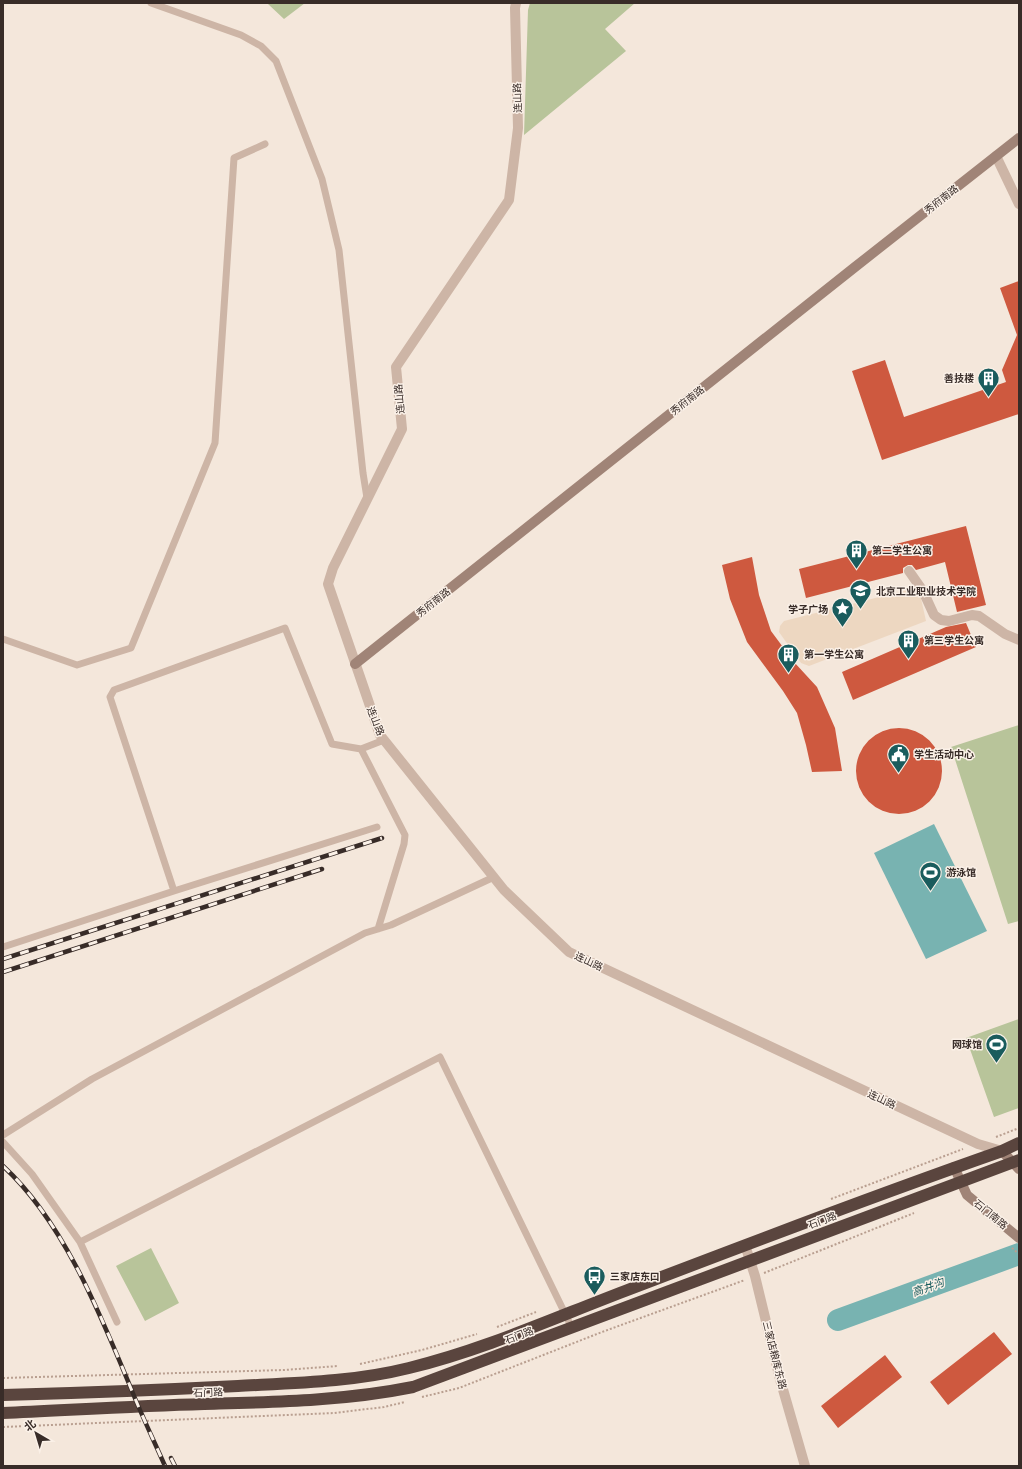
<svg xmlns="http://www.w3.org/2000/svg" width="1022" height="1469" viewBox="0 0 1022 1469" font-family="'Noto Sans','Noto Sans SC',sans-serif">
  <style>
    .green { fill: #b8c49a }
    .plaza { fill: #edd7c1 }
    .water { fill: #78b3b1 }
    .lines { fill: none; stroke-linecap: round; stroke-linejoin: round }
    .river { stroke: #78b3b1; stroke-width: 22 }
    .building { fill: #ce593f }
    .path { stroke: #b99f90; stroke-width: 2; stroke-dasharray: 2 2; stroke-linecap: butt }
    .lane { stroke: #cdb5a6; stroke-width: 7 }
    .street { stroke: #cdb5a6; stroke-width: 10 }
    .secondary { stroke: #a08477; stroke-width: 10 }
    .highway { stroke: #5a453e; stroke-width: 12 }
    .rail-casing { stroke: #382c28; stroke-width: 4.5 }
    .rail { stroke: #fbf1e8; stroke-width: 3; stroke-dasharray: 9; stroke-linecap: butt }
    .labels { text-anchor: middle; stroke-width: 3; stroke-linejoin: round; paint-order: stroke }
    .street-label { font-size: 10px; fill: #382c28; stroke: #fbf1e8 }
    .poi-label { font-size: 10px; font-weight: bold; fill: #382c28; stroke: #fbf1e8; text-anchor: start }
    .water-label { font-size: 11px; font-style: italic; fill: #1a5c5d; stroke: #fbf1e8 }
  </style>
  <rect width="100%" height="100%" fill="#f4e7db"/>
  <path class="green" d="M265,3H305L284,19L268,4Z
    M530,3H635L605,29L626,51L524,135L528,10Z
    M1019,725V921L1008,924L951,747Z
    M1019,1019V1108L994,1117L966,1038Z
    M151,1248L179,1303L145,1321L116,1266Z"/>
  <path class="plaza" d="M911,589L920,594L926,621L809,666L801,663L779,632L780,626L784,621Z"/>
  <path class="water" d="M934,824L987,931L926,959L874,853Z"/>
  <g class="lines">
    <path class="river" d="M838,1320L1019,1254"/>
  </g>
  <path class="building" d="M1019,281V414L882,460L852,371L885,360L904,417L1006,382L1002,370L1017,335L1000,288Z
    M966,526L986,605L957,612L945,562L916,570L912,565H908L903,568V573L806,598L799,569Z
    M752,557L759,595L771,631L794,662L817,687L835,728L842,771L812,772L806,745L797,713L783,691L747,642L730,599L722,565Z
    M966,623L976,647L853,700L842,672L946,627Z
    M856 771a43 43 0 1 1 86 0a43 43 0 1 1-86 0Z
    M994,1332L1012,1354L948,1405L930,1382Z
    M885,1355L902,1377L838,1428L821,1406Z"/>
  <g class="lines">
    <path class="path" d="M996,1137L1019,1128
      M831,1199L963,1149
      M1012,1248L1019,1254
      M764,1273L914,1213
      M497,1327L536,1312
      M360,1364L422,1350L477,1334
      M3,1378L284,1370L338,1366
      M422,1397L459,1388L602,1332L745,1280
      M3,1427L334,1413L384,1407L405,1402"/>
    <path class="lane" d="M151,3L241,35L261,46L276,61L322,179L339,250L363,473L367,498
      M3,639L77,665L131,648L215,443L234,158L265,144
      M361,749L384,740
      M377,827L174,891L110,697L114,690L285,628L332,744L361,749L405,835L404,844L378,929
      M3,947L174,891
      M3,1135L92,1079L365,933L391,925L494,877
      M3,1142L32,1174L80,1242L117,1322
      M80,1242L440,1057L572,1328"/>
    <path class="street" d="M516,3L515,8L518,128L509,200L396,367L402,429L333,568L328,584L380,735L504,890L569,952L978,1144L1002,1151
      M996,156L1019,204
      M909,571L923,591L934,615L941,620L949,621L972,615L979,616L1005,634L1019,640
      M745,1245L755,1276L780,1379L805,1466"/>
    <path class="secondary" d="M355,664L855,267L1019,138
      M1002,1151L1019,1169
      M954,1167L967,1195L1019,1238"/>
    <path class="highway" d="M3,1395C81,1393 160,1390 238,1386C295,1383 353,1382 409,1368C483,1350 554,1318 625,1291C750,1243 876,1195 1002,1151L1019,1143
      M3,1413C70,1410 137,1406 204,1404C274,1402 344,1401 413,1387L1019,1160"/>
    <defs>
      <path id="rail" d="M3,959L382,838
        M3,972L322,869
        M3,1166C64,1222 101,1316 132,1391C142,1416 154,1441 165,1466
        M171,1458L175,1466"/>
    </defs>
    <use href="#rail" class="rail-casing"/>
    <use href="#rail" class="rail"/>
  </g>
  <defs>
    <symbol id="building-pin" viewBox="-11 -11 22 30"><path d="M0 17L-7.5 6A9.5 9.5 0 1 1 7.5 6Z" fill="#1a5c5d" stroke="#fbf1e8"/><path d="M-4-6H4V6H1V3H-1V6H-4ZM-2.5-4.3h1.7v1.8h-1.7ZM.8-4.3h1.7v1.8H.8ZM-2.5-1h1.7V.8h-1.7ZM.8-1h1.7V.8H.8Z" fill="#fff"/></symbol>
    <symbol id="university-pin" viewBox="-11 -11 22 30"><path d="M0 17L-7.5 6A9.5 9.5 0 1 1 7.5 6Z" fill="#1a5c5d" stroke="#fbf1e8"/><path d="M0-5L7-2L0 1L-7-2ZM-4 1L0 2.5L4 1V4Q0 6-4 4Z" fill="#fff"/></symbol>
    <symbol id="sight-pin" viewBox="-11 -11 22 30"><path d="M0 17L-7.5 6A9.5 9.5 0 1 1 7.5 6Z" fill="#1a5c5d" stroke="#fbf1e8"/><path d="M0-6L1.8-2.2L6-1.7L2.9 1.2L3.7 5.4L0 3.3L-3.7 5.4L-2.9 1.2L-6-1.7L-1.8-2.2Z" fill="#fff"/></symbol>
    <symbol id="civic-pin" viewBox="-11 -11 22 30"><path d="M0 17L-7.5 6A9.5 9.5 0 1 1 7.5 6Z" fill="#1a5c5d" stroke="#fbf1e8"/><path d="M-.6-6.5H3V-4.5H.6V-3L4-1V1h2V6H-6V1h2V-1L-.6-3ZM-1.2 2.5V6h2.4V2.5Z" fill="#fff"/></symbol>
    <symbol id="stadium-pin" viewBox="-11 -11 22 30"><path d="M0 17L-7.5 6A9.5 9.5 0 1 1 7.5 6Z" fill="#1a5c5d" stroke="#fbf1e8"/><path d="M0-5a6.5 5 0 1 0 0 10a6.5 5 0 1 0 0-10ZM-3.5-1.8h7v3.6h-7Z" fill="#fff"/></symbol>
    <symbol id="bus-pin" viewBox="-11 -11 22 30"><path d="M0 17L-7.5 6A9.5 9.5 0 1 1 7.5 6Z" fill="#1a5c5d" stroke="#fbf1e8"/><path d="M-5-6H5V4H4V6H2V4H-2V6H-4V4H-5ZM-3.5-4V0h7V-4ZM-3.5 1.2v1.5H-2V1.2ZM2 1.2v1.5H3.5V1.2Z" fill="#fff"/></symbol>
  </defs>
  <g fill-rule="evenodd">
    <use href="#building-pin" x="976" y="366" width="25" height="34"/>
    <use href="#building-pin" x="844" y="538" width="25" height="34"/>
    <use href="#university-pin" x="848" y="578" width="25" height="34"/>
    <use href="#sight-pin" x="830" y="596" width="25" height="34"/>
    <use href="#building-pin" x="896" y="628" width="25" height="34"/>
    <use href="#building-pin" x="776" y="642" width="25" height="34"/>
    <use href="#civic-pin" x="886" y="742" width="25" height="34"/>
    <use href="#stadium-pin" x="918" y="860" width="25" height="34"/>
    <use href="#stadium-pin" x="984" y="1032" width="25" height="34"/>
    <use href="#bus-pin" x="582" y="1264" width="25" height="34"/>
  </g>
  <g class="labels">
    <g class="street-label">
      <text transform="translate(517 98) rotate(-92)" y="4">连山路</text>
      <text transform="translate(941 199) rotate(-38)" y="4">秀府南路</text>
      <text transform="translate(399 399) rotate(-95)" y="4">连山路</text>
      <text transform="translate(687 400) rotate(-38)" y="4">秀府南路</text>
      <text transform="translate(433 602) rotate(-38)" y="4">秀府南路</text>
      <text transform="translate(376 721) rotate(68)" y="4">连山路</text>
      <text transform="translate(589 961) rotate(25)" y="4">连山路</text>
      <text transform="translate(882 1099) rotate(25)" y="4">连山路</text>
      <text transform="translate(991 1214) rotate(39)" y="4">石门南路</text>
      <text transform="translate(822 1220) rotate(-21)" y="4">石门路</text>
      <text transform="translate(519 1335) rotate(-21)" y="4">石门路</text>
      <text transform="translate(775 1355) rotate(76)" y="4">三家店粮库东路</text>
      <text transform="translate(208 1392) rotate(-2)" y="4">石门路</text>
    </g>
    <g class="poi-label">
      <text x="974" y="382" text-anchor="end">善技楼</text>
      <text x="872" y="554">第二学生公寓</text>
      <text x="876" y="595">北京工业职业技术学院</text>
      <text x="828" y="613" text-anchor="end">学子广场</text>
      <text x="924" y="644">第三学生公寓</text>
      <text x="804" y="658">第一学生公寓</text>
      <text x="914" y="758">学生活动中心</text>
      <text x="946" y="876">游泳馆</text>
      <text x="982" y="1048" text-anchor="end">网球馆</text>
      <text x="610" y="1280">三家店东口</text>
    </g>
    <g class="water-label">
      <text transform="translate(928 1287) rotate(-20)" y="4">高井沟</text>
    </g>
  </g>
  <rect width="1022" height="1469" fill="none" stroke="#382c28" stroke-width="8"/>
  <g transform="translate(36 1433) rotate(322)" stroke="#fbf1e8" stroke-width="3" paint-order="stroke">
  <path d="M0-3L7 15L0 10L-7 15Z" fill="#382c28"/>
  <text y="-6" font-size="11" font-weight="bold" text-anchor="middle" fill="#382c28">北</text>
  </g>
</svg>
